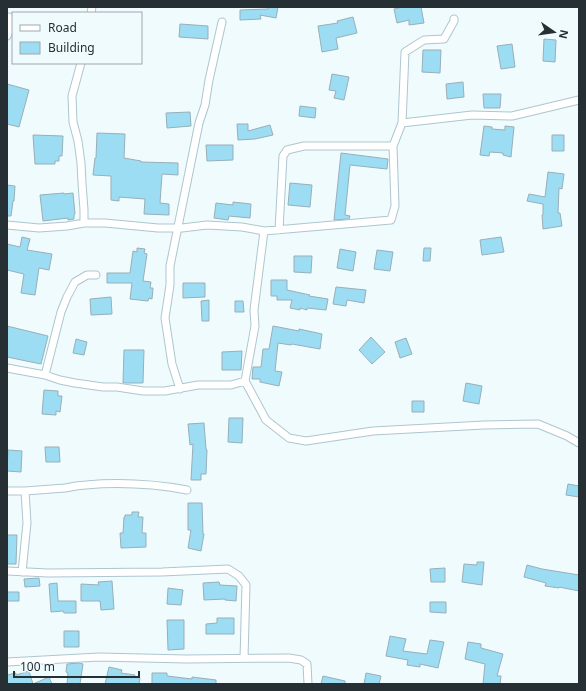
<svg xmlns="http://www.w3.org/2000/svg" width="586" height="691" viewBox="0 0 586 691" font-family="'Noto Sans',sans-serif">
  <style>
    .building { fill: #9cddf4; stroke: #97afb8 }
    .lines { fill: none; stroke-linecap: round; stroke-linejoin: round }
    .street-casing { stroke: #adc6cf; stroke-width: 9 }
    .street { stroke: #fff; stroke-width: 7 }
  </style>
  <rect width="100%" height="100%" fill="#f0fbfe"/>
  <path class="building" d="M269,7H278L276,18L260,15L261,19L240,20V10L268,9Z
    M403,7H421L424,23L409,25V20L397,23L394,9Z
    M353,17L357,33L336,38L338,49L322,52L318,26L338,23L337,21Z
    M180,24L208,26V39L179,37Z
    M544,39L556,40L555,62L543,61Z
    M512,44L515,67L501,69L497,46Z
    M423,50H441L440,73L422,72Z
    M332,74L349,77L344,100L334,98L336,91L329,90Z
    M463,82L464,97L447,99L446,84Z
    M7,84L29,90L19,127L7,124Z
    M483,94H501L500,108H484Z
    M300,106L316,108L315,118L299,116Z
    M190,112L191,126L167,128L166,113Z
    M237,124H248V131L270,125L273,135L255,139L238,140Z
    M484,126L492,127V129L505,130V126L514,127L511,157L503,155V153L490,152L489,156L480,155Z
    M97,133L125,134L124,158L141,161V162L178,163V175L162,174L160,203L169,204V215L144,214L145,199L119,197V201L111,200V176L93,175L95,158H96Z
    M33,135L63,136L62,156H59V161H55V164H35Z
    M552,135H564V151H552Z
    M206,145H233V160L207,161Z
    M341,153L388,159L387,169L350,165L345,215L350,216L349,219L334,220Z
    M548,172L564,174L562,189L559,188L558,213H560L562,226L543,229L542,215H543V204L527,201L529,194L545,197Z
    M290,183L312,185L310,207L288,205Z
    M7,185L15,186L14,201H13L11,216H7Z
    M64,193V194L73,193L75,214L74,215V219L68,220V218L43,221L40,195Z
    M233,202L251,204L250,218L229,216L228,220L214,218L216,203L233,205Z
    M22,237L30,239L27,250L52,254L49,270L39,268L35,295L21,293L24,274L7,270V244L20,247Z
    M501,237L504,252L482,255L480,240Z
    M137,248L145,249L144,253L147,254L143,281L151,282L150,288H153L152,299L149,298L148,301L130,299L132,283H107V273H130L133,251L137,252Z
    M424,248H431L430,261H423Z
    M340,249L356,252L353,271L337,268Z
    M377,250L393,252L390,271L374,269Z
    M294,256H312L311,273L294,272Z
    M271,280H287V290L310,295L309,296L328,299L326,310L307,308V310L300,308V310L290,308L292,300H277V296H271Z
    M183,283H205V297L183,298Z
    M336,287L366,290L364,303L347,300L346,306L333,304Z
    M111,297L112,314L91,315L90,299Z
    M209,300V321H202L201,301Z
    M235,301H243L244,312H235Z
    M7,326L48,336L41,364L7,357Z
    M273,326L299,331V329L322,334L320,349L292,344L291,345L278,343L275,371L282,372L279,386L260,382V379H252L253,367H261L263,349H269Z
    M371,337L385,352L372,364L359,350Z
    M406,338L412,354L400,358L395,342Z
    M76,339L87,342L84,355L73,353Z
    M124,350H144L143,383H123Z
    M242,351L241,370H222V352Z
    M466,383L482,386L479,404L463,401Z
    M44,390L58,391V396H62L60,412L56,411V415L42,414Z
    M412,401H424V412H412Z
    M229,418H243L242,443L228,442Z
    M204,423L206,449L207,450L206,474H201V480H191L193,444L190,445L188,424Z
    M45,447H59L60,462H46Z
    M8,450L22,451L21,472L7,471Z
    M568,484L579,486V497L566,495Z
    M188,503H202L203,534H204L201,551L188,548L191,530H188Z
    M132,512H139L138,517H143L142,533H146V547L121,548L120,533H123L124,517H125V515H132Z
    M7,535H17L16,564H7Z
    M477,562H484L482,585L462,582L464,564L477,565Z
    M527,565L542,569L579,575V591L559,587V588L545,586L546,583L524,577Z
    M445,568V582H431L430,569Z
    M39,578L40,586L25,587L24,579Z
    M112,581L114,609L101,610L100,601H81V584L99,585L98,582Z
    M219,582L220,585L237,586L236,601L225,600V599L204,600L203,583Z
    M57,583L58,601H76V613H64L63,611L51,612L49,584Z
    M168,588L183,590L181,605L167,604Z
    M7,592H19V601H7Z
    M430,602H446V613L430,612Z
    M217,618H234V634H206V624L217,623Z
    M167,620H184V649L168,650Z
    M64,631H79V647H64Z
    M390,636L406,639L403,651L427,654L430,640L444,642L438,668L420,664V667L407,665L408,660L386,656Z
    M468,642L481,644V648L503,654L497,676H501L500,684H483L485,664L465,659Z
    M79,663L83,664L80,684H67L68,673L66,672L67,664Z
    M109,667L122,670L121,673L135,675L134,677L140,678L139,684H105Z
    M29,671L33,684L49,677L52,684H7V675L16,673V675Z
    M152,673H167V676L192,679V677L216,680V684H152Z
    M366,673L381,676L379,684H364Z
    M323,676L345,681V684H321Z"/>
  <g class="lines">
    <defs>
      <path id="street" d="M91,13L92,7
        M7,36L9,31V17
        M402,123L472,115L512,116L579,100
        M84,223H105L158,228H182L207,225L242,227L264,231L391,220L395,206L393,146L402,123L405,52L424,40L444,39L454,21V19
        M7,225L39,228L67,226L84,223V210L82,183L81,163L78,141L73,122L72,96L81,63
        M279,230L283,156L287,150L304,146H393
        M264,231L254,310L255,326L245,381L266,420L289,438L306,441L373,431L484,425L538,424L567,436L579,443
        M7,368L45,375L61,312L67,297L75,282L87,275H96
        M45,375L60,380L75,383L103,387H117L143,391H165L198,385H231L245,381
        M180,389L172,364L165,318L170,285V266L199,123L205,105L209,80L222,22
        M7,491H25L27,523L22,572
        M25,491C38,490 51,489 65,488C72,487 79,485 86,485C119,482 154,484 187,490
        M7,571L48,573L162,572L228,569L239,576L246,585L244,658
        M7,662L99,657L186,659L289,658L301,660L307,664L308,684"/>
    </defs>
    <use href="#street" class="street-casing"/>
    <use href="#street" class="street"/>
  </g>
  <rect width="586" height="691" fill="none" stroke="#262f33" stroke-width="16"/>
  <rect x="12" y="12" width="130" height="52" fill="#f0fbfe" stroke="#9fa9ad"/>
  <rect x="20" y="25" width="20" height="6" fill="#ffffff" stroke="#9fa9ad"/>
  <text x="48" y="32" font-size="12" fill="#262f33">Road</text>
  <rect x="20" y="42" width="20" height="12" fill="#9cddf4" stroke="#9fa9ad"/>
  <text x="48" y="52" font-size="12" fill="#262f33">Building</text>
  <g transform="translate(554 32) rotate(103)" stroke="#f0fbfe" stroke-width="3" paint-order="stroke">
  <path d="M0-3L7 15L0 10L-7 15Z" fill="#262f33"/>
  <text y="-6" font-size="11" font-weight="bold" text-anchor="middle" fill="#262f33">N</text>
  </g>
  <path d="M14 671v6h125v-6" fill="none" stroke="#262f33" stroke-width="2"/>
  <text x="20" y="671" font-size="12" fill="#262f33" stroke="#f0fbfe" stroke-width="3" paint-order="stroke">100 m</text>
</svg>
